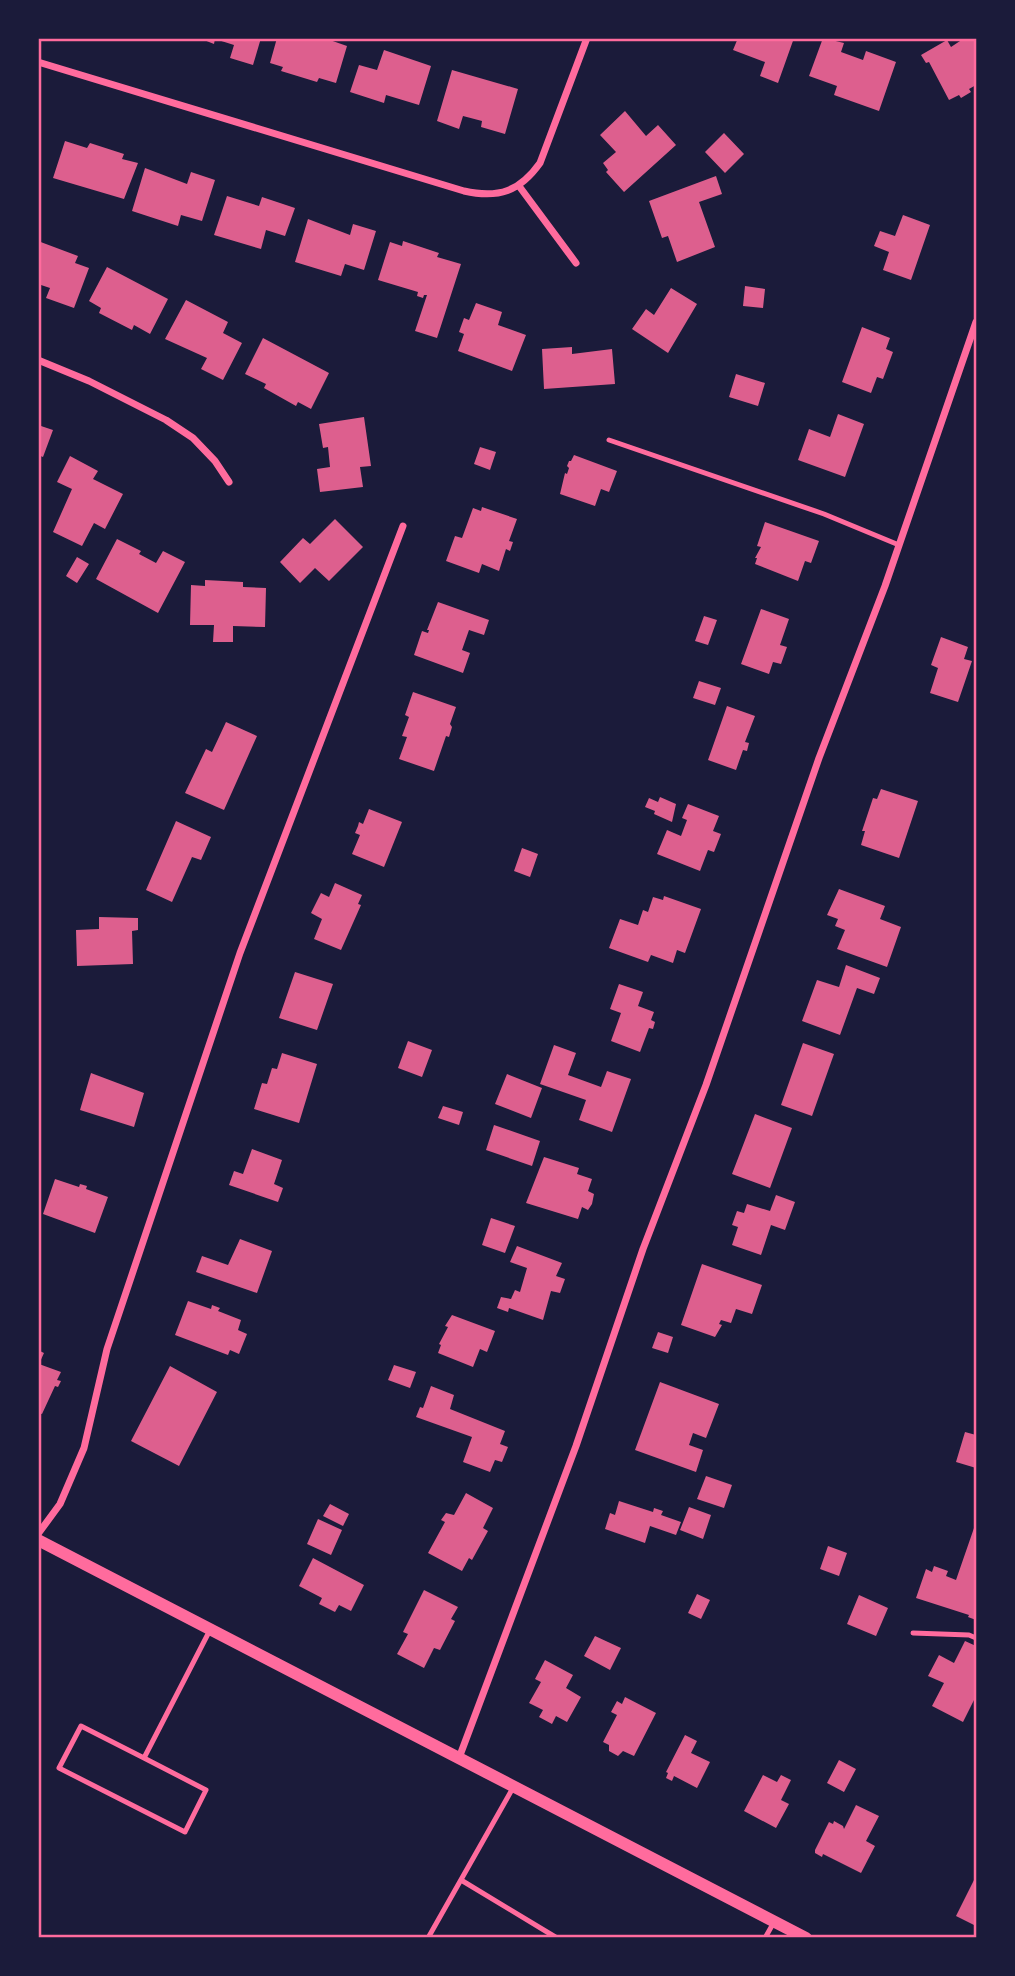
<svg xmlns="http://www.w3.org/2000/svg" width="1015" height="1976" viewBox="0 0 1015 1976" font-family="Jost,sans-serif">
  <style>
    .building { fill: #dd5f8e }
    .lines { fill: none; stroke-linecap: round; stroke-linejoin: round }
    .service { stroke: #ff6b9d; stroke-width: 5 }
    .minor { stroke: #ff6b9d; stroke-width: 7 }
    .tertiary { stroke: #ff6b9d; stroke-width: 12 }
    .neatline { fill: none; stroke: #ff6b9d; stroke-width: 2.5 }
  </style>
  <rect width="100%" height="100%" fill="#1b1b3a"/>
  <path class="building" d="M199,38H261L253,65L230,58L234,45L215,39L214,44Z
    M277,38H324L347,46L336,83L319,78L317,82L281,71L283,67L270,63Z
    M738,38H794L778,83L760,76L765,62L733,50Z
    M823,38L844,43L841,52L863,60L866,51L896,62L879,111L834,95L837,86L809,76Z
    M958,38H976V85L969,89L971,92L961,98L959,95L949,100L929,62L926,63L921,55L947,40L951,47L960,41Z
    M384,50L431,66L419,105L386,95L384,103L350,92L359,65L377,70Z
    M452,70L518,89L505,134L481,127L482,121L463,116L459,129L437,121Z
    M625,111L646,136L658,125L676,145L624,192L606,172L608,170L603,163L616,152L600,135Z
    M724,133L744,154L725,173L705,152Z
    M65,141L87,148L90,143L124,154L122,159L138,163L124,199L53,178Z
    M145,168L187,184L191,172L215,180L202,221L181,215L178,226L132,211Z
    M716,176L722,194L699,202L715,247L677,262L668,236L662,238L649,201Z
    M227,196L259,206L262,197L295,208L285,236L266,230L261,249L214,235Z
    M903,215L930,225L911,280L883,270L889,252L874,246L880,231L895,236Z
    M308,219L350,235L353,224L376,231L364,270L345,264L341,276L295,262Z
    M38,241L78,256L75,263L89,268L74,308L46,298L50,288L38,284Z
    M403,241L439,253L437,257L461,264L437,338L415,331L427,295H424L423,298L417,296L418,292L378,280L390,242L402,246Z
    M107,267L168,299L150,334L134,325L132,330L99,313L101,308L89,301Z
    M745,286L765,289L763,308L743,306Z
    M671,288L697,304L668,353L632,329L646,309L654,315Z
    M186,300L228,322L223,333L242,343L223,380L201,369L207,358L165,339Z
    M476,303L502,312L498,325L526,335L512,371L458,351L464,334L459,332L464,318L469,320Z
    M862,327L890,338L886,349L893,352L883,379L877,377L871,393L842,382Z
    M263,338L329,373L311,409L298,402L296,406L264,388L266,384L245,374Z
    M572,347V354L612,349L615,384L544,389L542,349Z
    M736,374L765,383L758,406L729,397Z
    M838,414L864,424L845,477L798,460L809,429L830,437Z
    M364,417L371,466L360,467L363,487L320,492L317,469L330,467L328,447L323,448L319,424Z
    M38,425L53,430L43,457L38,455Z
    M480,447L496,452L490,470L474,464Z
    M574,455L617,471L609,492L601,489L595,506L560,494L565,473L567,474L569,468L567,466L569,461H571Z
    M70,456L98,471L93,479L123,494L105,529L94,523L82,546L53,532L72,489L57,482Z
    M482,507L517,519L509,541L513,542L510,551L506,549L499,571L482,564L479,573L446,561L455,536L462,538L473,508L481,511Z
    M335,519L363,547L329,581L315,568L300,583L280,562L303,538L310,544Z
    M765,522L819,541L811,563L805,561L798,581L755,564L757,558H755L761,547L757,546Z
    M117,539L141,551L139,554L156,563L163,551L185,562L158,613L96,579Z
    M77,557L89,564L77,583L66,576Z
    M205,580L243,582V587L266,588L265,627L233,626V642H213L214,625H190L191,585L205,586Z
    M438,602L489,620L484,635L469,630L462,650L470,653L463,673L414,655L422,631L428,633L429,630H427Z
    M761,609L789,619L780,645L787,647L781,664L773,662L769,674L741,664Z
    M704,616L717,620L708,645L695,641Z
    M941,637L968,647L964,659L972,661L958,702L930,693L938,668L931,665Z
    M699,681L721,688L715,705L693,698Z
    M413,692L456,707L450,724L452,727L449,737L446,736L434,771L399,759L407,737L402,736L409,717L405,715Z
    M727,706L755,716L745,742L749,743L747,751L743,750L736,770L708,760Z
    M226,722L257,736L224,810L185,793L206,749L212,752Z
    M881,789L918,801L899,858L861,845L865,831H862L873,798L877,799Z
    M660,797L676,804L672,822L654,814L655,811L645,807L649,798L658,802Z
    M688,804L719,816L713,831L721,834L714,852L708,850L700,871L657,854L667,830L681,836L687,820L682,818Z
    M369,809L402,822L384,867L352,854L360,835L355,833L358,826L359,822L363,824Z
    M176,821L211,837L201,860L192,857L172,902L146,890Z
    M522,848L538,854L530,877L514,871Z
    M335,883L362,895L358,904L361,905L341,950L314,939L322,919L311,913L321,893L329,897Z
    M839,889L885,906L880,919L901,927L887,967L837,949L845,930L835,926L838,919L827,915Z
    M664,896L701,909L685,953L677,950L673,963L651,955L648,962L609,948L620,919L638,925L643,910L648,912L653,897L663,900Z
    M99,917L138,918V930L132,931L133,964L77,966L76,930L99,929Z
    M846,965L880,978L874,994L857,988L840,1035L802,1021L817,980L839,987Z
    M295,972L333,984L317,1030L279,1018Z
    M619,984L643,992L638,1006L654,1012L651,1020L655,1022L653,1029L649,1028L640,1052L611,1041L621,1013L610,1009Z
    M408,1041L432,1050L422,1077L398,1068Z
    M803,1043L834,1054L812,1116L781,1105Z
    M554,1045L576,1053L568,1075L601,1087L607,1071L631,1079L612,1132L579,1120L586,1100L540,1084Z
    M282,1053L317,1064L299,1123L254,1109L262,1083L267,1084L272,1068L277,1069Z
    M91,1073L144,1093L134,1127L80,1110Z
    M507,1074L542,1088L531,1118L495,1104Z
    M443,1106L463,1112L459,1125L438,1118Z
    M755,1114L792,1128L770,1188L732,1174Z
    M494,1125L540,1141L532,1166L486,1150Z
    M252,1149L282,1160L274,1184L283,1188L278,1202L229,1185L234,1171L243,1174Z
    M544,1157L579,1168L577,1174L592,1179L588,1191L594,1194L592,1204L588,1210L582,1207L578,1219L526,1203Z
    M55,1179L79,1187L80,1184L87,1186L86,1189L108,1197L95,1233L43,1214Z
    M776,1195L795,1202L785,1230L771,1225L761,1255L732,1245L738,1227L732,1225L737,1211L744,1213L747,1204L770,1211Z
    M491,1218L515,1226L505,1253L482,1245Z
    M240,1239L272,1251L257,1293L196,1272L202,1256L228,1265Z
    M517,1246L562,1263L556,1276L565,1279L560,1293L551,1291L543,1320L509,1308L508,1312L497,1308L501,1297L511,1299L515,1290L520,1292L527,1268L510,1262Z
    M702,1264L762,1285L752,1314L736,1309L731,1323L721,1320L719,1324L722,1325L715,1337L681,1325Z
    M188,1301L211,1309L212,1305L220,1308L218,1311L241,1320L238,1330L247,1334L239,1354L230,1350L228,1355L175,1335Z
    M452,1315L495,1331L487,1352L480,1349L473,1367L438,1353L441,1345L439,1344L448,1327L445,1326Z
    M658,1332L673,1337L668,1353L652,1348Z
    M38,1350L44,1353L39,1364L61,1372L57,1380L61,1381L58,1387L55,1386L42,1414L38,1413Z
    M394,1365L416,1372L410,1388L388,1380Z
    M170,1366L217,1392L179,1466L131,1441Z
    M660,1382L719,1404L706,1438L693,1433L689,1445L703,1450L696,1472L635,1450Z
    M431,1386L454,1395L450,1409L505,1431L500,1444L508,1447L502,1462L495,1460L490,1472L463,1462L472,1437L416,1417L420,1407L423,1408Z
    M965,1432L976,1435V1468L956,1462Z
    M706,1476L732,1485L724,1508L697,1499Z
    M466,1493L493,1508L483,1528L488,1531L472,1560L469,1558L462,1571L428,1553L445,1522L441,1520L446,1513L454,1515Z
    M619,1501L653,1512L654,1508L663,1511L661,1515L681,1522L676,1535L650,1526L645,1543L605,1529L610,1513L615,1515Z
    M330,1504L349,1514L343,1526L323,1516Z
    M689,1507L711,1515L703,1539L680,1530Z
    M318,1519L342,1530L331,1555L307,1544Z
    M974,1528L976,1529V1620L968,1617L969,1615L916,1598L926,1569L932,1572L934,1566L948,1571L946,1576L956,1580Z
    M828,1546L847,1553L839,1576L820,1569Z
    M313,1558L364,1585L351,1611L339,1605L335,1612L319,1604L322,1598L299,1586Z
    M424,1590L458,1607L451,1619L455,1621L440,1650L434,1648L424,1668L397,1654L408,1634L403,1632Z
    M697,1594L710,1600L701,1619L688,1613Z
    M859,1595L888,1608L876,1636L847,1624Z
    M595,1636L621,1648L610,1670L584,1656Z
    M965,1641L976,1646V1696L963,1722L932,1706L944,1683L928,1676L939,1655L954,1663Z
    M545,1660L573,1675L566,1688L581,1697L567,1722L556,1716L552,1724L539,1717L543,1710L529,1703L541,1682L535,1679Z
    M625,1697L656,1713L634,1756L623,1751L618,1756L609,1751V1745L603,1742L617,1715L611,1712L617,1701L622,1704Z
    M685,1735L697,1741L691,1753L710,1762L697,1788L674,1776L672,1781L666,1778L668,1773L666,1772Z
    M839,1760L856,1769L844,1792L827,1783Z
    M763,1775L777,1782L781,1775L791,1780L781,1800L789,1804L776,1828L744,1811Z
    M856,1805L879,1816L866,1841L875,1846L861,1873L823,1854L822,1857L815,1853V1850L829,1822L833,1824L834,1821L843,1826L844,1829Z
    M976,1876V1926L956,1916Z"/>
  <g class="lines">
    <path class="service" d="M609,440L824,514L899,545
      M913,1633L969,1635L976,1638
      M144,1758L81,1726L59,1768L185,1832L206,1790L144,1758L210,1630
      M461,1880L557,1938
      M428,1938L514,1786
      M765,1938L774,1922"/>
    <path class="minor" d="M38,62L464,191C499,199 520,191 540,163L587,38
      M519,186L576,263
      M38,360L89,381L166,420L193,438L215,461L229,482
      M38,1534L60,1504L84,1448L107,1349L240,953L403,526
      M459,1758L576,1446L643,1249L706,1085L819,758L885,586L976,322"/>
    <path class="tertiary" d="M38,1540L806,1938"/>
  </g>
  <rect width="1015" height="1976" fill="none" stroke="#1b1b3a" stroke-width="80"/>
  <rect x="40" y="40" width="935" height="1896" class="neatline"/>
</svg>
